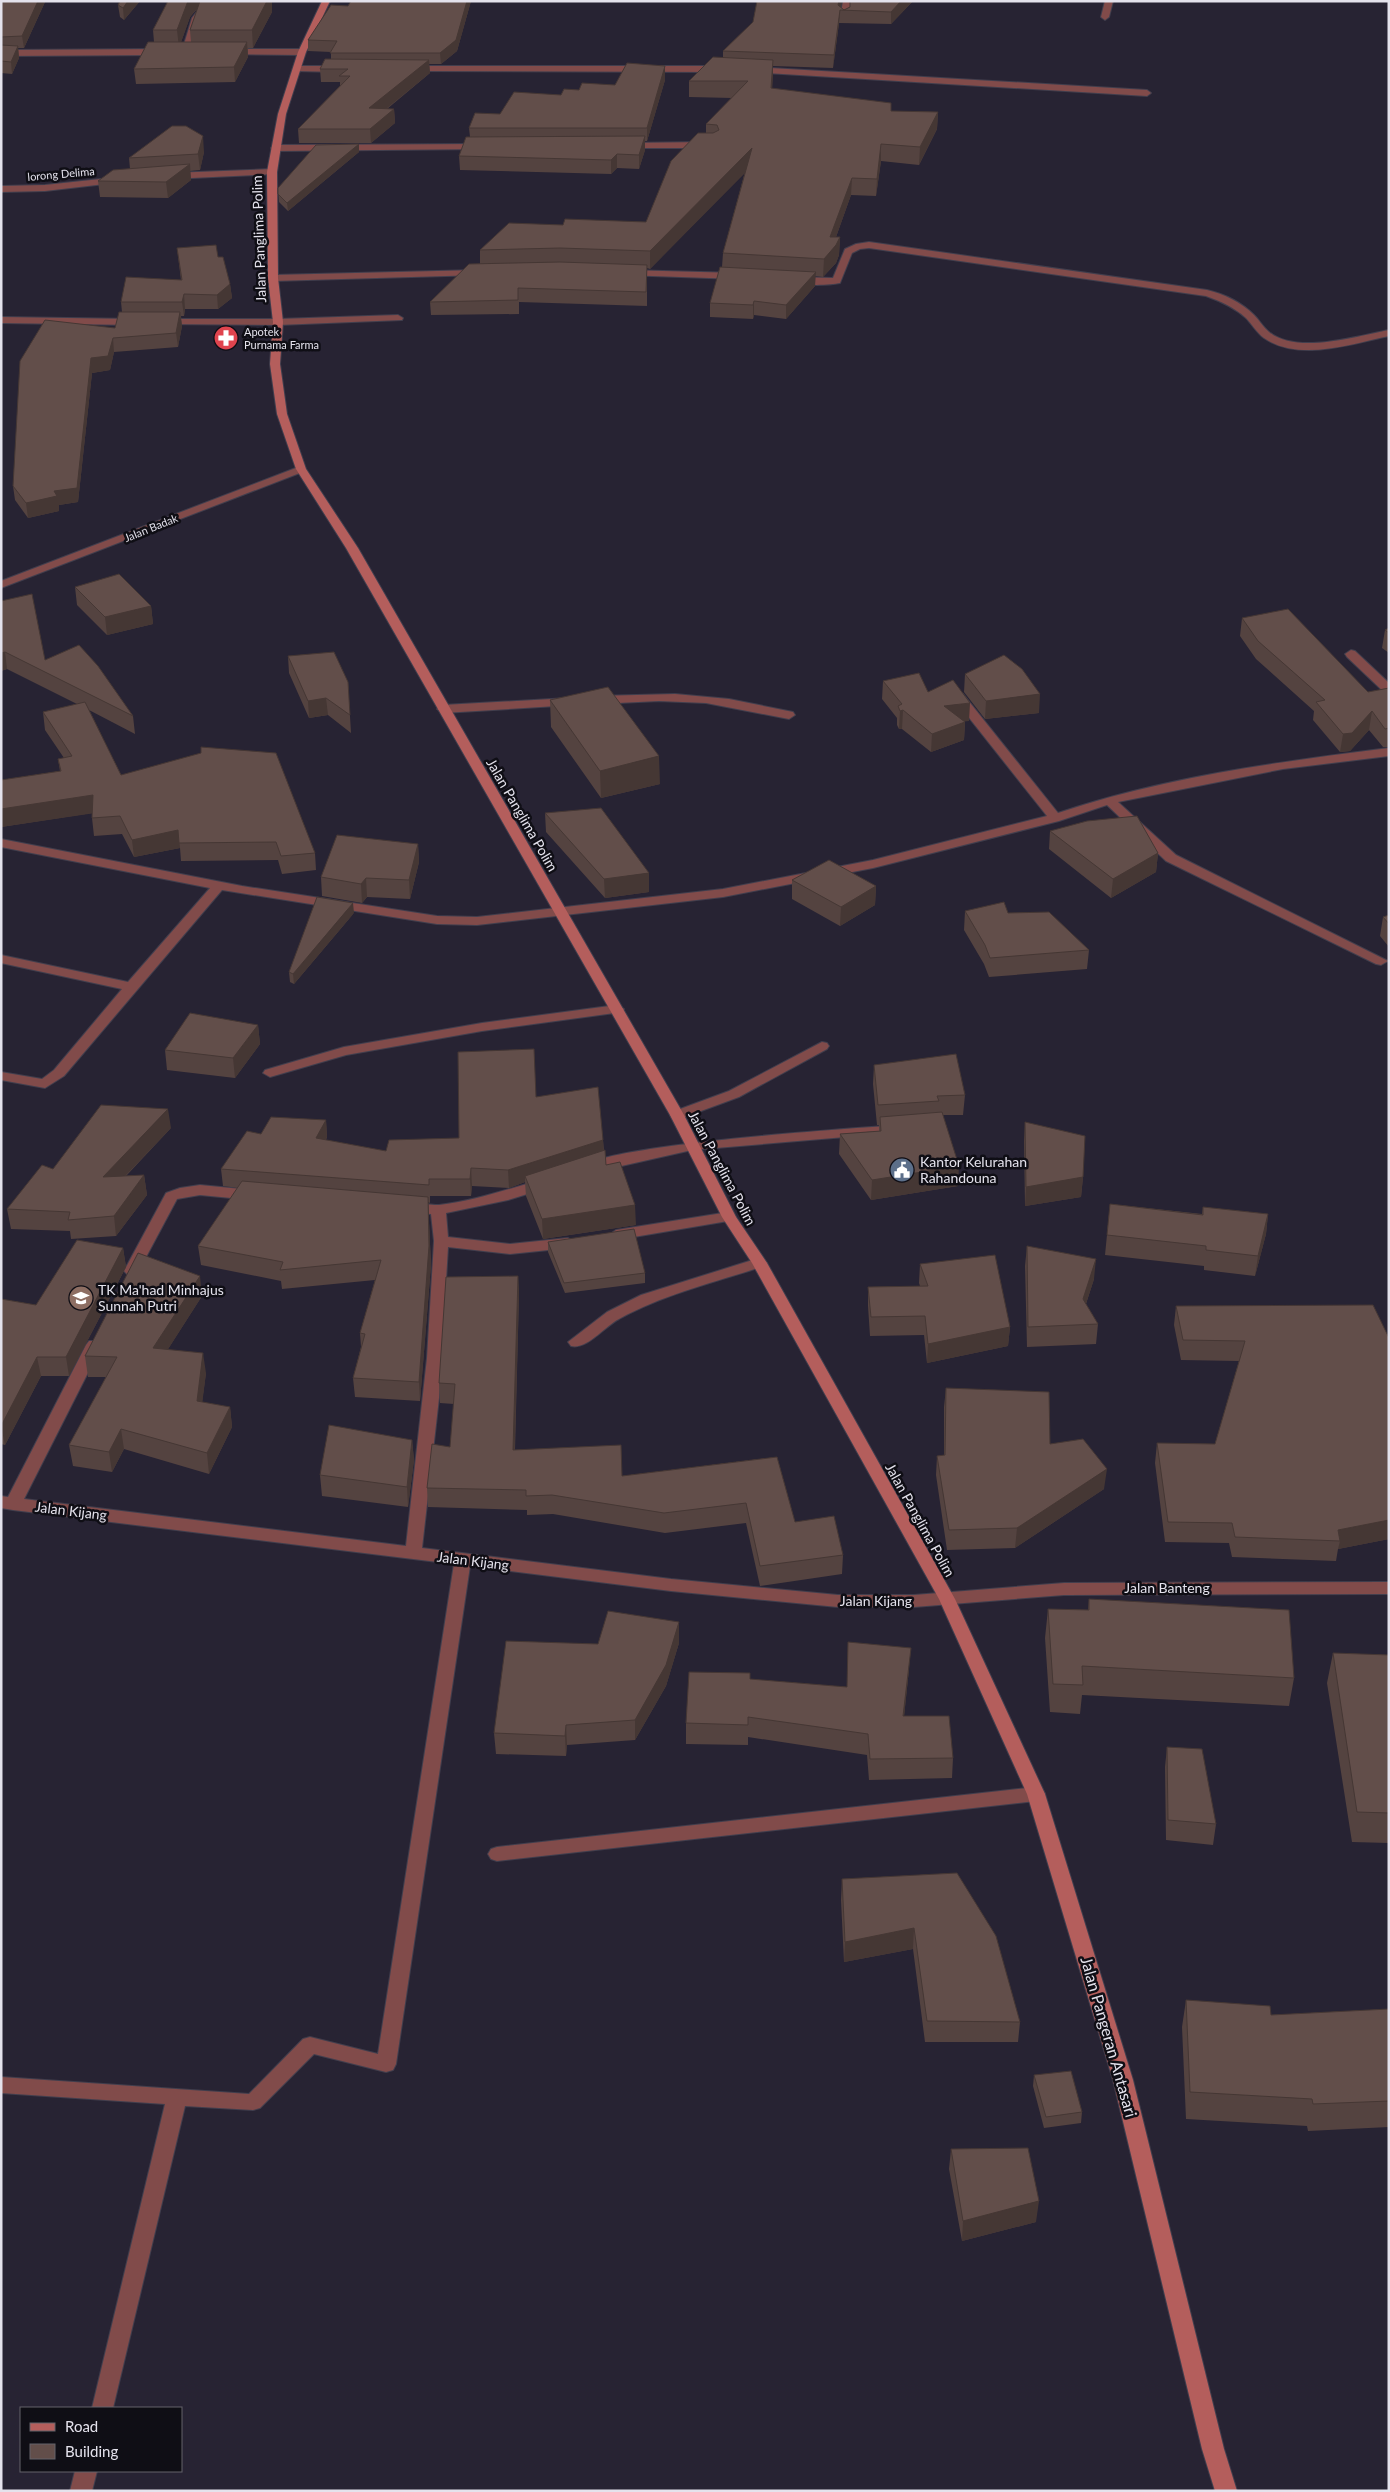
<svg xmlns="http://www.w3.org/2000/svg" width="1390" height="2492" viewBox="0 0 1390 2492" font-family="Lato,sans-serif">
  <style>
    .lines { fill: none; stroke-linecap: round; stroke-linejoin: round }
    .lane-casing { stroke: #413e4d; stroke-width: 2 }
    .street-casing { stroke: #413e4d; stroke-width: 2 }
    .secondary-casing { stroke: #413e4d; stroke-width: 2 }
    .lane { fill: #814b4a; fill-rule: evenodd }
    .street { fill: #814b4a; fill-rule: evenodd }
    .secondary { fill: #b45e5c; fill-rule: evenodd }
    .wall { fill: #544340; fill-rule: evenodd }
    .shaded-wall { fill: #453734 }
    .building { fill: #624e4a; stroke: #453734 }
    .labels { text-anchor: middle; stroke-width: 5; stroke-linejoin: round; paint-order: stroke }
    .far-street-label { font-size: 11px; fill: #e4e2ec; stroke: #0f0e15 }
    .far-poi-label { font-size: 11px; fill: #e4e2ec; stroke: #0f0e15; text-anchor: start }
    .street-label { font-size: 14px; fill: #e4e2ec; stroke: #0f0e15 }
    .poi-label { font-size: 14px; fill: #e4e2ec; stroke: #0f0e15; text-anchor: start }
    .near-street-label { font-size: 16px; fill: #e4e2ec; stroke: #0f0e15 }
  </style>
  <rect width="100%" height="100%" fill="#272333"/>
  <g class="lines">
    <defs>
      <path id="lane" d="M398,315L403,318L402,320L278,325L273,322L278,319Z"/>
      <path id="street" d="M205,1H214L200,18L188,52L181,54L192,18Z
        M843,1H851L848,18L844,21L840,18Z
        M1105,1H1113L1109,17L1105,20L1101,17Z
        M228,49H302L306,52L302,55L225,54V50Z
        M1,50L163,49L167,52L163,55L1,56Z
        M298,66H339L343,69L339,72L295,71V67Z
        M409,66H721L725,69L721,72L406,71L405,69Z
        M752,67L1147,90L1151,93L1147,96L749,72L748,70Z
        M625,143L707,142L712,145L707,148H622L620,146Z
        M482,144L487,147L485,149L276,151L271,148L276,145Z
        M272,169L275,170V174L170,179L165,176L170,173Z
        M119,177L122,178V182L45,191L1,192V186L45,185Z
        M869,242L1207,290C1224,294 1241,302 1254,315C1259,320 1263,327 1269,332C1297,355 1357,336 1389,330V336C1351,344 1299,362 1264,338C1257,333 1252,324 1246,318C1234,307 1220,301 1206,296L869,248L860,249L852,253L840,283C830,285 799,287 791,280L796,277L833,278L845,249L856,244Z
        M478,270L483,273L481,275L273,281L268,278L273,275Z
        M626,270L738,273L743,276L738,279L623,275L621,273Z
        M1,317L135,319L140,322L135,325L1,323Z
        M163,319H278L283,322L278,325L159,324V320Z
        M301,466L305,467V471L1,588V581Z
        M1351,650L1355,651L1389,683V694L1385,693L1347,657L1345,654Z
        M959,693L963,694L1058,813C1164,777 1278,762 1389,748V756L1283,769L1118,802L1176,855L1388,961L1381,965L1376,964L1166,861L1107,805L1059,821L873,868L723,897L477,925L437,924L222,890L64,1076L45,1088L1,1080V1072L42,1079L54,1070L122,989L1,963V955L128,982L210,888L1,847V839L242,886L437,916L477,917L723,889L873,860L1047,816L955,700L953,697L955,694Z
        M675,694L729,699L793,712L795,715L789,719L706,703L659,701L597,704L591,700L597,696Z
        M569,698L575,702L573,705L443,713L437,709L443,705Z
        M617,1005L624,1009L622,1012L482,1031L346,1055L270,1077L263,1073L265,1070L344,1047L482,1023Z
        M822,1042L827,1043L829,1046L827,1049L739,1097L682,1118H672L670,1115L672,1112L729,1091Z
        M900,1125L905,1126L907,1129L905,1132L692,1150L586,1174L579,1169C595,1145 857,1128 900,1125Z
        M545,1179L550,1181L552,1184L550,1187L508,1200L446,1213L448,1237L510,1244L568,1238L575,1243L568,1248L510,1254L448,1247L439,1398L422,1548L671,1579L838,1595H914L1064,1583L1389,1582V1594L1064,1595L914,1607H838L671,1591L470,1566L396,2064L393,2070L386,2072L314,2054L260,2108L253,2110L185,2106L113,2408H92L165,2104L1,2093V2077L249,2094L303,2039L310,2037L378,2054L454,1564L13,1510L1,1508V1496L8,1497L86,1345L89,1341H99L102,1345L24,1499L406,1546L427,1358L434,1241L431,1214L410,1213L403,1208C409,1198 429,1206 439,1205C475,1201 510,1188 545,1179Z
        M200,1185L252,1190L259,1195L252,1200L200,1195L177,1199L137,1274H127L124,1271L166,1193L180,1188Z
        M729,1212L736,1217L734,1220L616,1240L609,1235L616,1230Z
        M759,1258L767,1263L764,1266C716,1282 664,1294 619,1319C605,1326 587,1350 571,1346L568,1342L607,1312L641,1295Z
        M1036,1787L1042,1789L1045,1794L1042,1799L1036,1801L497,1861L491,1859L488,1854L491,1849L497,1847Z
        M75,2471H97L92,2491H70Z"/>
      <path id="secondary" d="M322,1H330L306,52L286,114L277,172L278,278L283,322L280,364L287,414L306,469L358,548L684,1115L736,1217L767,1263L955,1599L1045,1794L1133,2080L1224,2449L1237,2491H1215L1202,2449L1113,2080L1027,1794L939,1599L752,1263L722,1217L670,1115L346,548L296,469L277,414L270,364L273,322L268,278L267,172L278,114L298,52Z"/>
    </defs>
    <use href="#lane" class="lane-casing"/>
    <use href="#street" class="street-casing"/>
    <use href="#secondary" class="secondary-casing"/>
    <use href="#lane" class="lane"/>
    <use href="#street" class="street"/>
    <use href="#secondary" class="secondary"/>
  </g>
  <path class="wall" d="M1,1H76L75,2H45L24,48H18L19,58L12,74L1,73Z
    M140,1L124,20L120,17L118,5Z
    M168,1H272V12L253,48H248V57L235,82L136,84L134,69L154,42L153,30ZM198,8L190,30L191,42H181L190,17Z
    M351,1H471L457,51L441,64H429L430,73L387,109H394L395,123L371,143H299L298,129L340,86V82H321L320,69L331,59V52L308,51V40L348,6Z
    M757,1H842L841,7L844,10L850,7V1H913L891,24L839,23L833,68L773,66L772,89L891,111L938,112L937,129L919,165L881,161L876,196L851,195L836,237H840L839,255L836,263L823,277L815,276V286L786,319L754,315L753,319L710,317V303L722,267L723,253L745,172L650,269L647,268V306L519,302V314L431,315L430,302L480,264V250L646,222L706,133V124L732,98L689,97V81L723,58V51L753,22Z
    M665,66V80L647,141H645V150L639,169L617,168L611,174L460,170L459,156L470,137L469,128L500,114L579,90L615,85Z
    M359,144V152L288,211L279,202L278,188Z
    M204,152L200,170L190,171L191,180L168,198L100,197L98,181L130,169L129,158Z
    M177,248L218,257L230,284L232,298L218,309H185L184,316H181L182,326L178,347L114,352L110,370L92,373L78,502L59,505V511L28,518L15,500L13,486L115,328L122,312L121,302L181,280Z
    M75,587L151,606L153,624L107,635L77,605Z
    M1,601L45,660L133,716L135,734L89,710L121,775L315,853L316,870L282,874L278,860L181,861L180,848L134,857L122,834L94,836L92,818V813L1,827V780L60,771L58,759L64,758L45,730L43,712L77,704L7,669L1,671Z
    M1242,618L1368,692L1389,688V747H1383L1369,730L1350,751L1340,752L1313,720L1314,711L1256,659L1240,636Z
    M1389,628V653L1382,648L1385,630Z
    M288,656L348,682L351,733L328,715L309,718L289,673Z
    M965,674L1039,713L985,719L964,692Z
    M883,681L928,692L969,721H964L965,722L964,740L931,752L902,729H899L897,725V718L882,699Z
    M550,700L660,784L601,798L551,727Z
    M545,813L649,892L605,898L546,832Z
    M1050,831L1158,853L1156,872L1111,898L1049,849Z
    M418,844L419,862L410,899L367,897L362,903L322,896L321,877Z
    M792,880L876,886L875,905L840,926L792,899Z
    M965,911L1008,913L1089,950L1087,969L989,977L984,964L964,930Z
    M354,913L294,984L290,982L289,972Z
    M1389,915V947L1380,936L1383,917Z
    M258,1025L260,1044L235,1078L167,1070L165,1050Z
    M874,1065L965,1095L963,1115H943L958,1186L871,1200L839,1154L840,1134L879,1131V1125H877L873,1084Z
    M536,1097L603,1140L604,1151L606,1165L636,1225L543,1239L526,1196L525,1182L509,1188L472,1186L471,1196H430V1203L428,1202L431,1265L420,1401L355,1397L353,1378L361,1347L360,1333L375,1280L282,1289L281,1281L201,1265L198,1246L238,1188L223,1186L221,1169L261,1134L326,1120L327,1137L326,1140L386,1151L459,1138Z
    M1025,1122L1083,1177L1081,1197L1025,1206L1024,1141Z
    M171,1128L126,1176L144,1175L147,1195L116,1236L71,1239L70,1231L11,1229L7,1209L53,1169Z
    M1110,1204L1202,1214L1203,1207L1268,1214L1266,1234L1255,1276L1204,1270V1266L1105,1255Z
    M548,1242L645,1273V1283L565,1293L548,1252Z
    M1027,1246L1094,1279L1086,1304L1098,1324L1096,1344L1027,1347L1025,1266Z
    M123,1248L126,1267L69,1376H41L5,1445L1,1444V1299L36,1305Z
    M920,1264L1010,1327L1008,1346L927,1363L924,1335L870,1336L868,1306V1287L920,1286L919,1283Z
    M518,1276L519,1295L515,1450L622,1476L777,1457L795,1522L843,1555L842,1574L760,1586L746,1523L665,1533L553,1514L527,1515V1510L428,1507L427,1488L450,1447L454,1404L440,1403L439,1383Z
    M202,1296L168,1349L206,1373L202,1402L230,1407L232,1427L209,1474L124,1449L112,1472L73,1466L69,1445L106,1377H88L85,1356Z
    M1176,1306L1389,1338V1539L1338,1549L1336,1561L1232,1557L1229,1543L1165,1542L1155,1463L1157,1443L1215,1444L1239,1361L1181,1360L1174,1325Z
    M946,1388L1050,1444L1104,1489L1015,1548L947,1550L936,1475L937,1456L944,1455V1407Z
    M412,1440L414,1460L408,1507L322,1496L320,1475Z
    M1089,1599L1294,1678L1289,1706L1082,1695L1080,1714L1050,1712L1045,1638L1048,1609L1088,1610Z
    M679,1643L666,1686L635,1740L567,1745L566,1756L496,1754L494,1733Z
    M1333,1653L1389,1655V1843L1352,1842L1327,1683Z
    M909,1669L904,1716L953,1758L952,1778L869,1780L867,1755L748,1737V1745L686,1744V1723L750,1679L846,1687Z
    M1167,1747L1216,1824L1213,1845L1166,1840L1165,1767Z
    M957,1873L1020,2022L1018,2042H925L913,1949L844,1962L841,1900L842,1879Z
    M1186,2000L1271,2015L1389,2009V2127L1308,2131L1307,2126L1186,2119L1182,2027Z
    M1034,2075L1082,2112L1081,2123L1044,2128L1033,2086Z
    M951,2149L1036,2222L962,2241L949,2169Z"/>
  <path class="shaded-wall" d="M38,1L45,2L24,48L22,36Z
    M128,1H140L124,20L123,8Z
    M188,1H203L190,17L179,48L177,30Z
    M267,1H272V12L253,48L252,30Z
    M467,1H471L457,51L441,64L440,53Z
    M839,1H842L840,11L839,23L833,68L834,55Z
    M901,1H913L891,24V12Z
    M247,42L248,57L235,82L234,67Z
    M18,46L19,58L12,74L11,62Z
    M429,60L430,73L370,122L369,108Z
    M773,60V76L771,105V88Z
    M665,66V80L647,141V128Z
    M394,109L395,123L371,143L370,129Z
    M938,112L937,129L919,165L920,147Z
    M203,136L204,152L200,170L198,154Z
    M645,136V150L639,169V155Z
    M359,144V152L288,211L287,203Z
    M881,144V161L876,196L877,179Z
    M752,148V166L650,269V251Z
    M617,154V168L611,174V160Z
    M190,164L191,180L168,198L166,182Z
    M852,178L851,195L831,251L840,237L839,255L836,263L823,277L824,259L830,237Z
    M816,272L815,286L786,319V305Z
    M230,284L232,298L218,309L217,295Z
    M184,294L185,309L184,316L182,302Z
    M754,301V315L753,319V305Z
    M180,312L182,326L178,347L176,333Z
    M113,338L114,352L110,370L92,373L78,502L59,505V511L28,518L26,503L91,358Z
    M151,606L153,624L107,635L105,617Z
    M5,652L7,669L1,671V653Z
    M1040,694L1039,713L985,719L986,701Z
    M326,698L328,715L309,718L308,701Z
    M970,703L969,721L943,724L944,706Z
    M903,710L902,729H899L900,711Z
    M1372,711L1369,730L1350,751L1340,752L1343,734Z
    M965,722L964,740L931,752L932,734Z
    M659,756L660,784L601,798L600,771Z
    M93,795L95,813L1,827V809Z
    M178,830L180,848L134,857L132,840Z
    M418,844L419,862L410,899L409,880Z
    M1158,853L1156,872L1111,898L1113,879Z
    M649,873V892L605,898L604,879Z
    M366,878L367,897L362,903L361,884Z
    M876,886L875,905L840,926L841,907Z
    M353,903L354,913L294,984L293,974Z
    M258,1025L260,1044L235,1078L233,1058Z
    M168,1109L171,1128L106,1196L103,1177Z
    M326,1120L327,1137L317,1156L316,1138Z
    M603,1140L604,1157L525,1176V1182L509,1188L508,1170Z
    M959,1166L958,1186L871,1200L872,1180Z
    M471,1168L472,1186L471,1196L470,1179Z
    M144,1175L147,1195L116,1236L114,1216Z
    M1083,1177L1081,1197L1025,1206L1026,1187Z
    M428,1197L431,1265L420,1401L419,1382Z
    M635,1205L636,1225L543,1239L542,1219Z
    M1268,1214L1266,1234L1255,1276L1258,1256Z
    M123,1248L126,1267L69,1376L66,1357Z
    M1096,1259L1094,1279L1081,1319L1083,1299Z
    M200,1276L202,1296L156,1368L153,1348Z
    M518,1276L519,1295L514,1470L513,1450Z
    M1010,1327L1008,1346L927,1363L928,1344Z
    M203,1353L206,1373L200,1421L197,1401Z
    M37,1357L41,1376L5,1445L1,1426Z
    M230,1407L232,1427L209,1474L207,1453Z
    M121,1429L124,1449L112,1472L109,1452Z
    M412,1440L414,1460L408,1507L407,1487Z
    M1107,1469L1104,1489L1015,1548L1017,1528Z
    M1389,1520V1539L1338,1549L1340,1541L1338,1530Z
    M679,1622V1643L666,1686L635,1740V1720Z
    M911,1648L909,1669L902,1737L903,1716Z
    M566,1725L567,1745L566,1756L565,1736Z
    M914,1928L913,1949L844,1962L845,1942Z
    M1039,2201L1036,2222L962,2241L963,2221Z"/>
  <path class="building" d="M1,1H38L22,36L1,37Z
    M120,1H128L123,8L118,5Z
    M168,1H188L177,30H153Z
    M200,1H267L252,30H190Z
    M351,1H467L456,40L440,53H330L337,41L308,40L331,5L348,6Z
    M757,1H839L838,5L844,10L850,7V1H901L891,12L840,10L834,55L723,51L753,22Z
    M148,42H247L234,67L134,69Z
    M1,45L18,46L11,62L1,61Z
    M713,57L773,60L771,88L891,103V111L938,112L920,147L881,144L877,179L852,178L830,237H840L836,245L824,259L723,253L752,148L650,251L560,248L480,250L509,223L563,225L565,219L646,222L671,161L698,133H713L719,130L717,125L706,124L748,81H689Z
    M325,59L429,60L369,108L394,109L370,129H298L350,76H339L348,69H320Z
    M627,63L665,66L647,128H469L475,113L500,114L514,92L561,95L564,89L579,90L582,83L615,85Z
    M172,126H186L203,136L198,154L129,158Z
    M645,136L639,155L617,154L611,160L459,156L466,137Z
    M359,144L287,203L278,194V188L316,145Z
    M190,164L166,182L98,181L113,170Z
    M216,245L218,257H223L230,284L217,295L184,294L182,302H121L126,277L182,280L177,248Z
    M560,262L647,265L646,292L518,288V300L430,302L469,264Z
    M720,267L816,272L786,305L754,301L753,305L710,303Z
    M119,312H180L176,333L113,338L108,356L91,358L77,488L54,491L57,496L26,503L13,486L20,361L45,320L115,328Z
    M119,574L151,606L105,617L75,587Z
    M32,594L45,660L79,645L98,666L133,716L5,652L1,653V601Z
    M1288,609L1368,692L1389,688V728L1385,729L1372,711L1352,733L1343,734L1316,702L1325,700L1258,641L1242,618Z
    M1389,628V633L1385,630Z
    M334,652L348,682L350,715L326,698L308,701L288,656Z
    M1004,655L1022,669L1040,694L986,701L965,674Z
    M919,673L928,692L953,680L970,703L944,706L965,722L932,734L903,710L900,711L898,706L902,704L883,681Z
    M608,687L659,756L600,771L550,700Z
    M85,702L121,775L201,753V747L276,753L315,853L281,856L276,842L179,843L178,830L132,840L120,816L92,818L93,795L1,809V780L61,771L58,759L72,756L43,712Z
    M601,808L649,873L604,879L545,813Z
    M1137,816L1158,853L1113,879L1050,831L1087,821Z
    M337,835L418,844L409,880L366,878L361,884L321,877Z
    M829,860L876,886L841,907L792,880Z
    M317,897L353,903L293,974L289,972Z
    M1004,902L1008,913L1049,912L1089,950L990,958L985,945L965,911Z
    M1389,915V924L1383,917Z
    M190,1013L258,1025L233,1058L165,1050Z
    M534,1049L536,1097L598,1087L603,1140L508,1170L471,1168L470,1179H429V1185L221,1169L247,1131L261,1134L271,1117L326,1120L316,1138L386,1151L389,1140L459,1138L458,1052Z
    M956,1054L965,1095L937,1096L939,1101L878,1105L874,1065Z
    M101,1105L168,1109L103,1177L144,1175L114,1216L68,1220L70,1212L7,1209L42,1165L53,1169Z
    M942,1112L959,1166L872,1180L840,1134L881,1131L880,1117Z
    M1025,1122L1085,1136L1083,1177L1026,1187Z
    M605,1150L606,1165L620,1162L635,1205L542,1219L525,1176Z
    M242,1181L428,1197L429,1246L419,1382L353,1378L365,1334L360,1333L381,1260L280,1270L283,1262L198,1246Z
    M1110,1204L1203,1215V1207L1268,1214L1258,1256L1206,1250V1246L1107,1235Z
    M634,1229L645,1273L564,1283L548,1242Z
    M77,1240L123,1248L66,1357H37L1,1426V1299L36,1305Z
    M1027,1246L1096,1259L1083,1299L1098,1324L1028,1327Z
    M138,1253L200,1276L153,1348L203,1353L197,1401L230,1407L207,1453L121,1429L109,1452L69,1445L117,1357L85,1356Z
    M995,1255L1010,1327L928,1344L925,1316L871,1317L868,1287L928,1286L920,1264Z
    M518,1276L513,1450L621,1445L622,1476L777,1457L795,1522L834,1516L843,1555L760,1566L746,1503L664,1513L552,1495L526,1496V1490L427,1488L432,1444L450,1447L455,1384L439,1383L446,1277Z
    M1373,1305L1389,1338V1520L1338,1530L1340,1541L1235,1537L1232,1523L1168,1522L1157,1443L1215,1444L1245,1341L1183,1340L1176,1306Z
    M946,1388L1049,1392L1050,1444L1083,1439L1107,1469L1017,1528L949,1530L937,1456L945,1455Z
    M329,1425L412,1440L407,1487L320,1475Z
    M1089,1599L1289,1610L1294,1678L1082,1666L1083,1685L1053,1684L1048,1609L1089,1610Z
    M608,1611L679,1622L666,1665L635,1720L566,1725L565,1736L494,1733L506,1641L598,1644Z
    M848,1642L911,1648L903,1716H949L953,1758L870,1759L868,1734L748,1717V1725L686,1723L689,1672L750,1673V1679L847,1687Z
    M1333,1653L1389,1655V1813L1357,1812Z
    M1167,1747L1202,1749L1216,1824L1168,1820Z
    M957,1873L996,1936L1020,2022L927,2021L914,1928L845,1942L842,1879Z
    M1186,2000L1270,2006L1271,2015L1389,2009V2101L1313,2104L1312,2099L1190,2092Z
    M1071,2071L1082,2112L1046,2117L1034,2075Z
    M1028,2148L1039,2201L963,2221L951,2149Z"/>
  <defs>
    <symbol id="pharmacy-disc" viewBox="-11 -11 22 22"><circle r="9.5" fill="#e0444e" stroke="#0f0e15"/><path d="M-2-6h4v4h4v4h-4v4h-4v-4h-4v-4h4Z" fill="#fff"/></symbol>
    <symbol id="civic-disc" viewBox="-11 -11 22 22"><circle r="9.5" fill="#5c6f8a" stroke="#0f0e15"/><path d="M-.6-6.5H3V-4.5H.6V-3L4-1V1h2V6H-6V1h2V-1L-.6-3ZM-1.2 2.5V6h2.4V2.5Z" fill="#fff"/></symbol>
    <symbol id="school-disc" viewBox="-11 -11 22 22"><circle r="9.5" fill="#8d6e63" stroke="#0f0e15"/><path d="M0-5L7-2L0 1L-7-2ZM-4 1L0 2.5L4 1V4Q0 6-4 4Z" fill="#fff"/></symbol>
  </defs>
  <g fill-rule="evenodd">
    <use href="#pharmacy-disc" x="212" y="324" width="28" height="28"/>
    <use href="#civic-disc" x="888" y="1156" width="28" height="28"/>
    <use href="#school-disc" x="67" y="1284" width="28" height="28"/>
  </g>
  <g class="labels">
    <g class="far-street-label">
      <text transform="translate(61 174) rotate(-5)" y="4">lorong Delima</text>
      <text transform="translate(151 528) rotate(-22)" y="4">Jalan Badak</text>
    </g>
    <g class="far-poi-label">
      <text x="244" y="336">Apotek<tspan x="244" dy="13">Purnama Farma</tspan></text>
    </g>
    <g class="street-label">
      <text transform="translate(259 239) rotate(-92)" y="5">Jalan Panglima Polim</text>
      <text transform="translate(522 815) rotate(60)" y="5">Jalan Panglima Polim</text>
      <text transform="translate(722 1168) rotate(62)" y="5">Jalan Panglima Polim</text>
      <text transform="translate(71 1511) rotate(7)" y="5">Jalan Kijang</text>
      <text transform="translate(920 1520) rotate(61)" y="5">Jalan Panglima Polim</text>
      <text transform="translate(473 1561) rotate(7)" y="5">Jalan Kijang</text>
      <text x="1167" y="1593">Jalan Banteng</text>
      <text x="876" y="1606">Jalan Kijang</text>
    </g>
    <g class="poi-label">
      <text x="920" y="1167">Kantor Kelurahan<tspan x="920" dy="16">Rahandouna</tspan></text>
      <text x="98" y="1295">TK Ma'had Minhajus<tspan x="98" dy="16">Sunnah Putri</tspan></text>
    </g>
    <g class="near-street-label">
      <text transform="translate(1109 2037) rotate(74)" y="6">Jalan Pangeran Antasari</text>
    </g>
  </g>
  <rect width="1390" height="2492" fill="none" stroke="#e4e2ec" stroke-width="5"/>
  <rect x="20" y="2407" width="162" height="65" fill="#0f0e15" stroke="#64636b"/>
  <rect x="30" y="2423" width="25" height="8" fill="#b45e5c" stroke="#64636b"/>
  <text x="65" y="2432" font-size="15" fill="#e4e2ec">Road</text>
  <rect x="30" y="2444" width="25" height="15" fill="#624e4a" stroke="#64636b"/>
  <text x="65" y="2457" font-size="15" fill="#e4e2ec">Building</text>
</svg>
